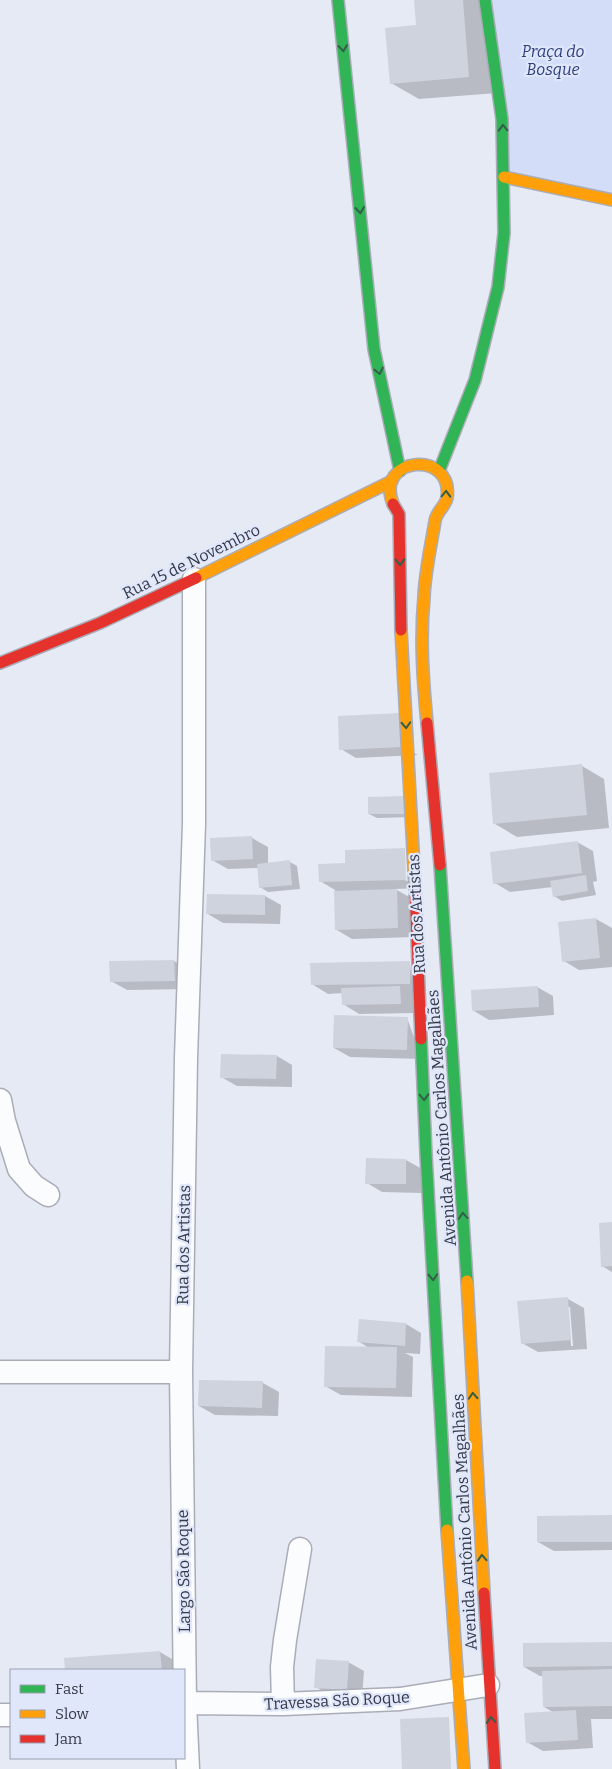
<svg xmlns="http://www.w3.org/2000/svg" width="612" height="1769" viewBox="0 0 612 1769" font-family="Bitter,serif">
  <style>
    .green { fill: #d4ddf7 }
    .shadow { fill: #0003; fill-rule: evenodd }
    .building { fill: #cfd3de }
    .lines { fill: none; stroke-linecap: round; stroke-linejoin: round }
    .street-casing { stroke: #aaadb7; stroke-width: 25 }
    .fast-casing { stroke: #aaadb7; stroke-width: 14 }
    .slow-casing { stroke: #aaadb7; stroke-width: 14 }
    .jam-casing { stroke: #aaadb7; stroke-width: 14 }
    .street { stroke: #fbfcfe; stroke-width: 22 }
    .fast { stroke: #30b455; stroke-width: 11 }
    .slow { stroke: #ff9f0a; stroke-width: 11 }
    .jam { stroke: #e5322d; stroke-width: 11 }
    .oneway { stroke: #335e4a }
    .labels { text-anchor: middle; stroke-width: 4.5; stroke-linejoin: round; paint-order: stroke }
    .park-label { font-size: 16px; font-style: italic; fill: #2f3f7d; stroke: #e0e7fb }
    .street-label { font-size: 16px; fill: #343945; stroke: #e0e7fb }
  </style>
  <rect width="100%" height="100%" fill="#e6eaf5"/>
  <path class="green" d="M486,0H612V199L505,176Z"/>
  <path class="shadow" d="M415,0H489L497,93L419,99L391,83L417,27Z
    M340,717L418,755L356,758L341,749Z
    M582,766L604,779L609,828L517,837L495,824Z
    M405,797L413,817L377,818L369,814Z
    M252,838L268,847V864L290,862L297,866L300,889L268,892L260,887L258,868L228,869L212,860Z
    M577,842L593,851L597,881L593,882L596,895L562,901L554,896L553,887L510,892L495,883Z
    M346,851L421,888L395,889L413,899L414,937L352,939L337,930L335,890L320,881L346,864Z
    M208,895L265,896L281,905L280,924L223,923L208,914Z
    M596,919L612,928V967L579,970L564,961Z
    M174,961L190,970V989L127,990L111,981Z
    M410,963L416,1013L359,1014L343,1004V993L328,994L312,984Z
    M537,987L553,996L554,1015L489,1020L474,1011Z
    M407,1018L422,1059L350,1057L334,1048Z
    M277,1056L292,1065V1087L237,1086L221,1077Z
    M406,1160L422,1169V1193L382,1192L367,1183Z
    M612,1224V1272L602,1266Z
    M568,1299L584,1308L587,1349L538,1352L522,1343ZM568,1307H570L573,1346H571Z
    M406,1324L421,1333L420,1354L405,1353L413,1357L412,1397L341,1395L325,1386L369,1348L358,1341Z
    M263,1383L279,1392L278,1416L215,1415L199,1406Z
    M612,1516V1550L554,1551L538,1542Z
    M612,1643V1719H591L593,1748L543,1751L527,1742L553,1712L544,1707V1676H540L524,1667Z
    M160,1652L182,1665L183,1670H67L66,1659Z
    M348,1662L364,1671L362,1698L331,1696L316,1687Z"/>
  <path class="building" d="M414,0H463L469,77L390,84L385,28L416,25Z
    M401,713L402,747L339,750L338,716Z
    M582,764L587,815L493,824L489,773Z
    M405,796V814H368V797Z
    M252,836L253,859L211,861L210,838Z
    M578,841L582,873L493,884L490,852Z
    M405,848L406,880L319,882L318,864L345,863V850Z
    M290,860L292,885L259,888L257,864Z
    M586,875L588,891L553,897L550,881Z
    M397,889L398,928L335,930L334,891Z
    M207,894L265,895V915L206,914Z
    M596,918L600,958L562,962L558,922Z
    M174,960L175,981L110,982L109,961Z
    M410,961V984L311,985L310,963Z
    M400,986L401,1004L342,1005L341,988Z
    M538,986L539,1007L472,1011L471,990Z
    M334,1015L408,1017L407,1050L333,1048Z
    M221,1054L277,1055L276,1079L220,1078Z
    M366,1158L406,1159V1184H365Z
    M612,1222V1266L601,1267L599,1223Z
    M568,1297L571,1340L521,1344L517,1301Z
    M359,1319L406,1323L405,1346L357,1342Z
    M325,1346L397,1347L396,1388L324,1387Z
    M199,1380L263,1381L262,1408L198,1406Z
    M612,1515V1542H537V1516Z
    M612,1642V1666L523,1667V1643Z
    M160,1651L162,1670H65L64,1658Z
    M316,1659L349,1661L347,1690L314,1688Z
    M612,1669V1706L543,1707L542,1671Z
    M576,1710L578,1740L526,1743L524,1713Z
    M449,1717L451,1769H402L400,1719Z"/>
  <g class="lines">
    <defs>
      <path id="street" d="M0,1100L4,1121L19,1169L34,1186L48,1195
        M0,1372H181
        M184,1703L283,1704L400,1699L488,1685
        M283,1704L282,1667L285,1640L300,1549
        M0,1715H11
        M188,1769L185,1703L181,1372L186,1058L194,824V579"/>
      <path id="fast" d="M338,0L374,349L400,471
        M439,471L475,380L498,287L504,233L502,119L485,0
        M440,865L467,1281
        M421,1039L426,1154L447,1530"/>
      <path id="slow" d="M504,177L612,200
        M393,504C374,456 454,449 447,498C445,507 436,512 435,521C431,546 425,571 424,597C420,639 423,681 427,723
        M196,578L392,481
        M401,630L415,887
        M467,1281L484,1593
        M447,1530L464,1769"/>
      <path id="jam" d="M393,504L399,514L401,630
        M0,663L100,623L196,578
        M427,723L440,865
        M415,887L421,1039
        M484,1593L495,1769"/>
    </defs>
    <use href="#street" class="street-casing"/>
    <use href="#fast" class="fast-casing"/>
    <use href="#slow" class="slow-casing"/>
    <use href="#jam" class="jam-casing"/>
    <use href="#street" class="street"/>
    <use href="#fast" class="fast"/>
    <use href="#slow" class="slow"/>
    <use href="#jam" class="jam"/>
  </g>
  <defs><path id="oneway-chevron" d="M-2-3.5L2.5 0L-2 3.5" fill="none" stroke-width="1.6" stroke-linecap="round" stroke-linejoin="round" transform="scale(1.25)"/></defs>
  <g class="oneway">
    <use href="#oneway-chevron" transform="translate(343 48) rotate(84)"/>
    <use href="#oneway-chevron" transform="translate(503 128) rotate(-92)"/>
    <use href="#oneway-chevron" transform="translate(360 210) rotate(84)"/>
    <use href="#oneway-chevron" transform="translate(379 371) rotate(78)"/>
    <use href="#oneway-chevron" transform="translate(446 494) rotate(-88)"/>
    <use href="#oneway-chevron" transform="translate(400 562) rotate(89)"/>
    <use href="#oneway-chevron" transform="translate(406 725) rotate(87)"/>
    <use href="#oneway-chevron" transform="translate(424 1097) rotate(88)"/>
    <use href="#oneway-chevron" transform="translate(463 1216) rotate(-94)"/>
    <use href="#oneway-chevron" transform="translate(433 1277) rotate(87)"/>
    <use href="#oneway-chevron" transform="translate(473 1396) rotate(-93)"/>
    <use href="#oneway-chevron" transform="translate(482 1558) rotate(-93)"/>
    <use href="#oneway-chevron" transform="translate(491 1720) rotate(-95)"/>
  </g>
  <g class="labels">
    <g class="park-label">
      <text x="553" y="57">Praça do<tspan x="553" dy="18">Bosque</tspan></text>
    </g>
    <g class="street-label">
      <text transform="translate(191 561) rotate(-26)" y="6">Rua 15 de Novembro</text>
      <text transform="translate(416 914) rotate(-93)" y="6">Rua dos Artistas</text>
      <text transform="translate(441 1118) rotate(-94)" y="6">Avenida Antônio Carlos Magalhães</text>
      <text transform="translate(183 1245) rotate(-89)" y="6">Rua dos Artistas</text>
      <text transform="translate(464 1522) rotate(-93)" y="6">Avenida Antônio Carlos Magalhães</text>
      <text transform="translate(183 1571) rotate(-91)" y="6">Largo São Roque</text>
      <text transform="translate(337 1700) rotate(-3)" y="6">Travessa São Roque</text>
    </g>
  </g>
  <rect x="10" y="1669" width="175" height="90" fill="#e0e7fb" stroke="#9ba1b2"/>
  <rect x="20" y="1685" width="25" height="8" fill="#30b455" stroke="#9ba1b2"/>
  <text x="55" y="1694" font-size="15" fill="#343945">Fast</text>
  <rect x="20" y="1710" width="25" height="8" fill="#ff9f0a" stroke="#9ba1b2"/>
  <text x="55" y="1719" font-size="15" fill="#343945">Slow</text>
  <rect x="20" y="1735" width="25" height="8" fill="#e5322d" stroke="#9ba1b2"/>
  <text x="55" y="1744" font-size="15" fill="#343945">Jam</text>
</svg>
